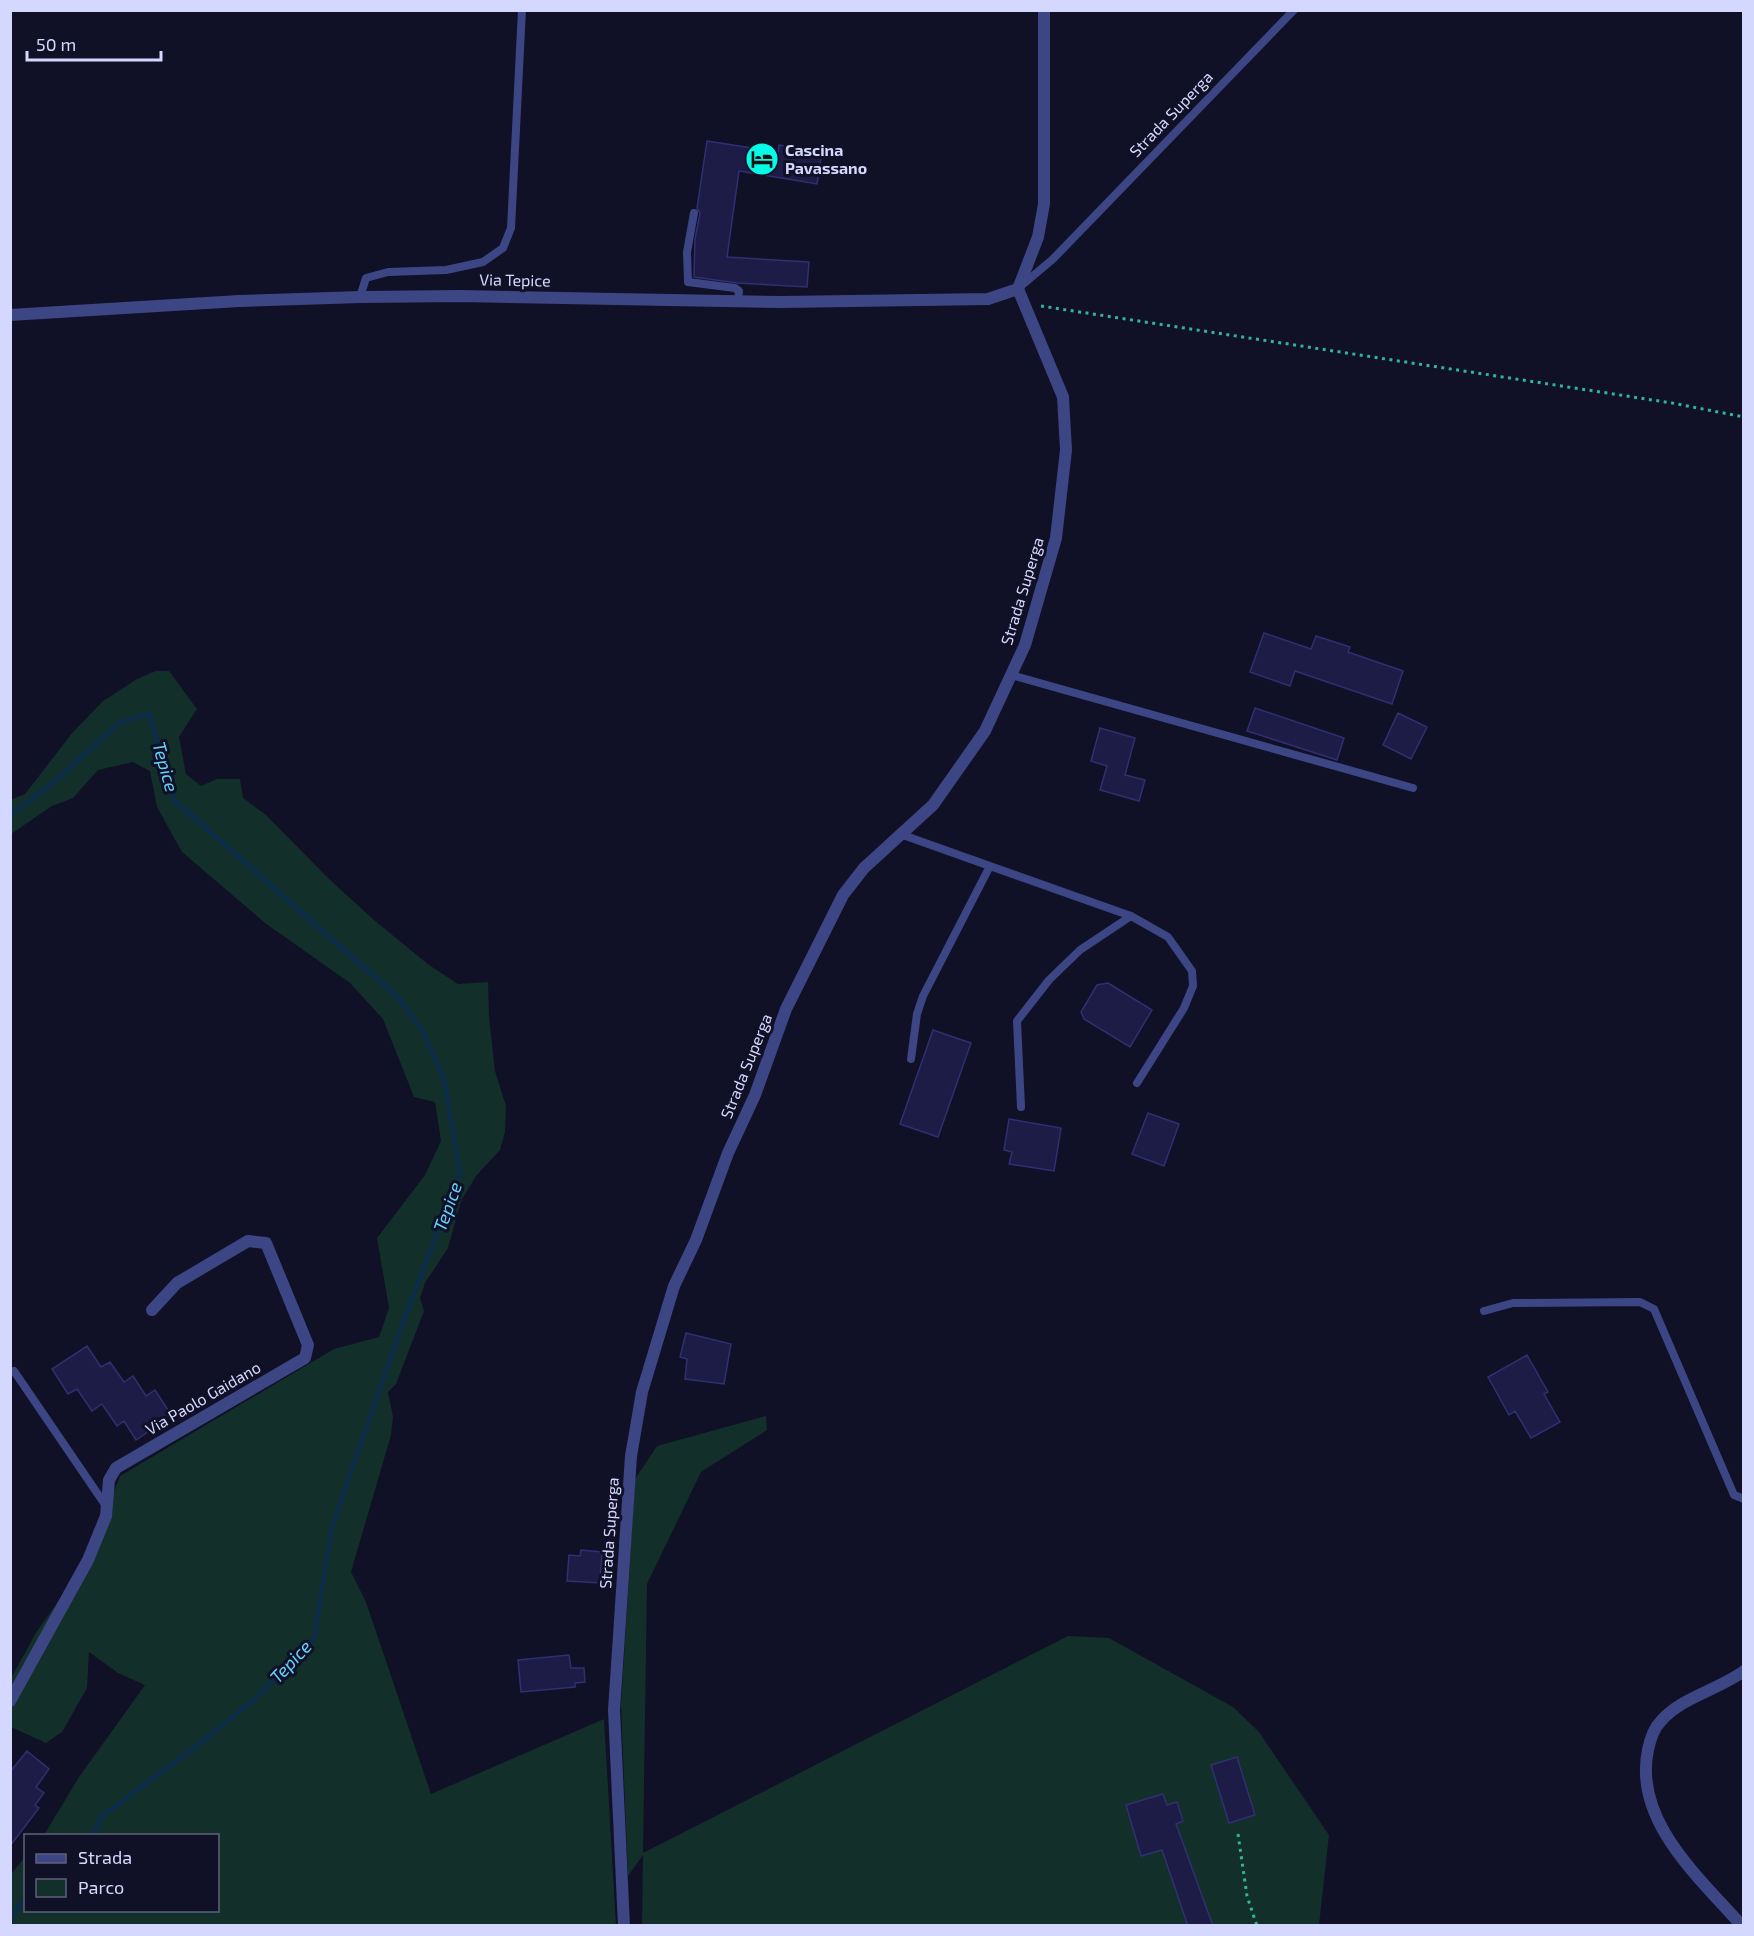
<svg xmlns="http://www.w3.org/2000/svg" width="1754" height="1936" viewBox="0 0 1754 1936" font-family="'Exo 2',sans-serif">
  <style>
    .green { fill: #132f29 }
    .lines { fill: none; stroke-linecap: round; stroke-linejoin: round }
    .stream { stroke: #0d2c47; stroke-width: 5 }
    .building { fill: #1d1c46; stroke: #302f72; stroke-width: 1.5 }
    .path { stroke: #32b596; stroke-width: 3; stroke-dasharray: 3 4.5; stroke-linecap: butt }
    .service { stroke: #3c4684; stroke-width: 8 }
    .minor { stroke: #3c4684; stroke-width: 12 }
    .labels { text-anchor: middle; stroke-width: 6; stroke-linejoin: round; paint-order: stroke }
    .street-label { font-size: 16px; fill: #d5d8fe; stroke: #101026 }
    .poi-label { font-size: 16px; font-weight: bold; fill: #d5d8fe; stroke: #101026; text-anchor: start }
    .water-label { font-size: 18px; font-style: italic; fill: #65d1fc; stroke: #101026 }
  </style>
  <rect width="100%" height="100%" fill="#101026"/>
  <path class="green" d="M156,671H169L197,709L179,737L186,774L201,786L217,779H240L243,798L266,815L329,879L374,920L429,965L458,984L488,982L489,1017L495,1071L506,1106L505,1132L500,1150L476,1176L461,1201L448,1248L425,1283L420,1298L424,1311L396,1384L388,1392L393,1417L391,1435L351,1572L366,1602L431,1794L604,1719L616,1925H11V1874L25,1857L26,1910H218V1836L44,1835L79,1777L145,1685L118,1673L89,1652L87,1688L62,1732L46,1743L11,1727V1678L37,1631L88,1560L120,1476L334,1349L379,1337L389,1308L377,1238L425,1175L441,1141L435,1102L414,1097L383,1019L350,983L265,923L182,852L157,807L150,771L133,762L98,770L73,798L52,806L11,834L10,800L25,794L73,732L103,701L137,679Z
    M766,1416L767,1430L701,1472L647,1584L643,1853L1068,1636L1109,1638L1233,1707L1259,1732L1329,1835L1319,1925H642L643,1855L628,1876L621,1705L635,1479L657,1446Z"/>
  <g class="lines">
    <path class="stream" d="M10,815L52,784L119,723L149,714L174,800L399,998L423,1032L444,1079L460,1173L402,1325L332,1527L314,1639L255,1699L198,1745L101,1817L93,1836
      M10,1921L26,1897"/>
  </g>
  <path class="building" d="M707,141L778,152L779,145L822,151L817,184L739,171L727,257L809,262L807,287L737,283L694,277L695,239L700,213L697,208Z
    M1264,633L1311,649L1316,636L1350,647L1348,652L1403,671L1392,704L1295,671L1290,686L1250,672Z
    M1255,708L1344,738L1337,760L1247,731Z
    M1398,713L1427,727L1411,759L1383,745Z
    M1100,728L1135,738L1125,775L1145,780L1139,801L1100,790L1107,766L1091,761Z
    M1108,983L1152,1010L1130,1047L1084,1019L1081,1012L1097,985Z
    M933,1030L971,1043L938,1137L900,1124Z
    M1148,1113L1179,1124L1164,1166L1132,1154Z
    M1009,1119L1061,1128L1054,1171L1009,1164L1012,1152L1004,1150Z
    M686,1333L731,1344L724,1384L685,1379L687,1359L680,1357Z
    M87,1346L101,1367L110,1362L124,1382L133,1376L146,1396L155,1390L172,1416L136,1440L124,1421L117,1426L102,1404L92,1411L77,1389L68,1394L52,1369Z
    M1527,1355L1548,1392L1544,1394L1560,1422L1531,1438L1515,1411L1509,1415L1488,1377Z
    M581,1550L602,1552L600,1583L567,1581L569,1555L580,1556Z
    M569,1655L571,1668H584L585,1682L575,1683V1687L521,1692L518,1660Z
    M27,1751L49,1769L36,1787L44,1793L35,1805L39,1808L10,1846V1772Z
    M1237,1757L1255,1815L1229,1823L1211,1765Z
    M1163,1794L1167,1805L1177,1802L1183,1821L1176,1824L1213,1926H1188L1162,1850L1141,1856L1126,1805Z"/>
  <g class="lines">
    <path class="path" d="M1041,306L1672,403L1744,417
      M1238,1834L1247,1896L1257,1926"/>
    <path class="service" d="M694,213L687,252L688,282L735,288L739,291L738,301
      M1021,286L1053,259L1294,10
      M360,297L366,278L388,272L446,270L483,262L503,248L511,228L522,10
      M1011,675L1413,788
      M900,834L1131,916L1168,937L1192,971L1193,986L1184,1008L1137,1083
      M911,1059L917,1014L923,996L990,866
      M1021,1107L1017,1021L1049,980L1080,950L1131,916
      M1484,1311L1513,1303L1640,1302L1654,1309L1734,1495L1744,1499
      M14,1371L106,1506"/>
    <path class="minor" d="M10,315L239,301L360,297L461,296L782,302L988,299L1018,289
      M10,1701L88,1560L106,1516L109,1480L116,1468L305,1358L308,1345L266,1243L248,1241L177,1283L152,1310
      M624,1926L614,1710L631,1456L642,1392L674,1286L696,1240L728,1153L755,1095L786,1009L843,895L864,868L933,805L985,731L1025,645L1056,538L1066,450L1063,397L1018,289L1038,237L1044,204V10
      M1742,1926C1700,1878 1633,1821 1648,1750C1650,1740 1654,1728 1661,1721C1682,1697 1718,1690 1744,1671"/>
  </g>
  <defs>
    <symbol id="hotel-disc" viewBox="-11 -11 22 22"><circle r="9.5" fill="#06fae6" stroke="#101026"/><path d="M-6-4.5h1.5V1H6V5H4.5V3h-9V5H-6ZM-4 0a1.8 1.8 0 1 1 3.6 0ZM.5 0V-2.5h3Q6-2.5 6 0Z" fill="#111"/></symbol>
  </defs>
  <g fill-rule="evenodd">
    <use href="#hotel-disc" x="743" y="140" width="38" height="38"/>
  </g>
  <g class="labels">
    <g class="street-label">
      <text transform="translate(1171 114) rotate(-46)" y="6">Strada Superga</text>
      <text transform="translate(515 280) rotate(1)" y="6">Via Tepice</text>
      <text transform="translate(1022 591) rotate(-73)" y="6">Strada Superga</text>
      <text transform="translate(746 1066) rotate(-68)" y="6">Strada Superga</text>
      <text transform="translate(203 1398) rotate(-30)" y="6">Via Paolo Gaidano</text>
      <text transform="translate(609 1533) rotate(-86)" y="6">Strada Superga</text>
    </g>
    <g class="poi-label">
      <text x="785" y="156">Cascina<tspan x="785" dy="18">Pavassano</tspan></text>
    </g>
    <g class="water-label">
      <text transform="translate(165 767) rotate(74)" y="6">Tepice</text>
      <text transform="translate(448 1207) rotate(-70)" y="6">Tepice</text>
      <text transform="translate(291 1662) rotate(-47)" y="6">Tepice</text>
    </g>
  </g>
  <rect width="1754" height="1936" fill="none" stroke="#d5d8fe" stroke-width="24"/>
  <rect x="24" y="1834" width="195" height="78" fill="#101026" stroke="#5f607c" stroke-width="1.5"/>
  <rect x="36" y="1854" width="30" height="9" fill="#3c4684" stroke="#5f607c" stroke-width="1.5"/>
  <text x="78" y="1864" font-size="18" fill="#d5d8fe">Strada</text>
  <rect x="36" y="1879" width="30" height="18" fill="#132f29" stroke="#5f607c" stroke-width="1.5"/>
  <text x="78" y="1894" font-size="18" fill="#d5d8fe">Parco</text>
  <path d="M27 51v9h134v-9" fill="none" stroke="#d5d8fe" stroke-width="3"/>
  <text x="36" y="51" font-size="18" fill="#d5d8fe" stroke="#101026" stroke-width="4.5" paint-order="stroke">50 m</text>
</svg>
